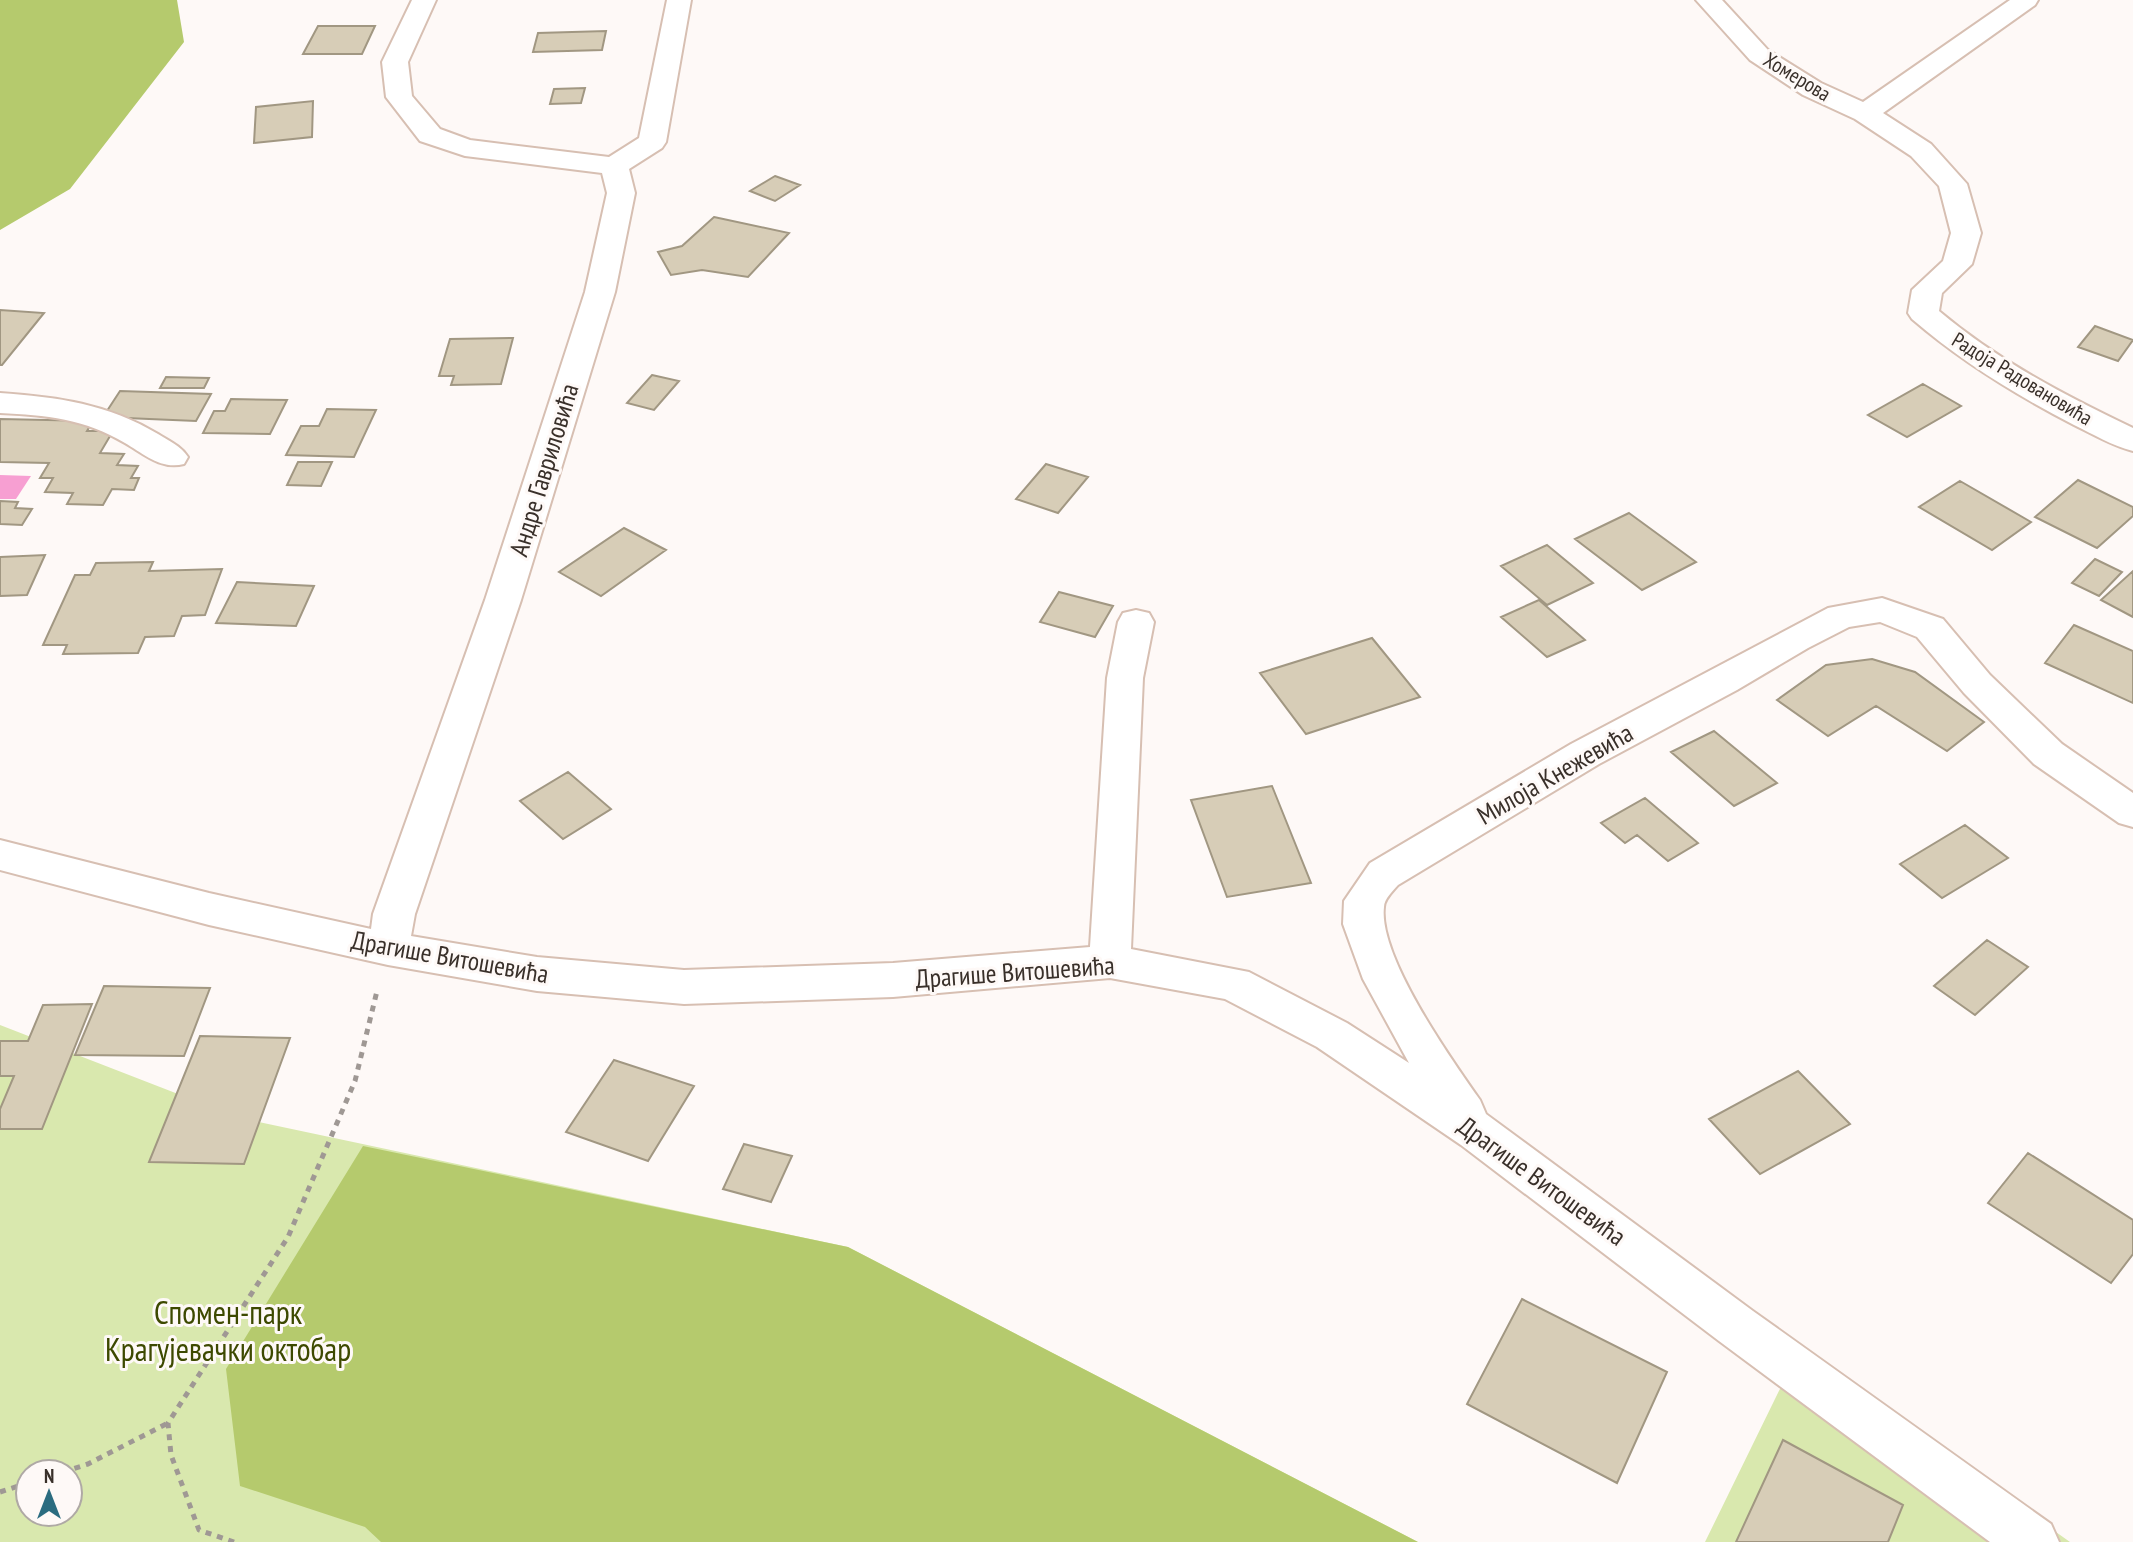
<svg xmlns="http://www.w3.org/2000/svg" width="2133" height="1542" viewBox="0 0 2133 1542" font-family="'PT Sans Narrow',sans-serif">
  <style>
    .green { fill: #d9e8ae; fill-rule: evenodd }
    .forest { fill: #b5ca6d }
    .water { fill: #f79fd2 }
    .building { fill: #d7cdb7; stroke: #a19782; stroke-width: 2 }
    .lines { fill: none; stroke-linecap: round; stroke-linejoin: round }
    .minor-casing { stroke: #d7bfb2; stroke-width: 4 }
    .path { stroke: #9f9894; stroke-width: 5; stroke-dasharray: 6 6; stroke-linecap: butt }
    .minor { fill: #fff; fill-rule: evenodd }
    .labels { text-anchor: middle; stroke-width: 6; stroke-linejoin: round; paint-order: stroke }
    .far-street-label { font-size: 21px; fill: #39302a; stroke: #fef9f7 }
    .street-label { font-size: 26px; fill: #39302a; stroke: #fef9f7 }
    .near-park-label { font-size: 32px; fill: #3d4900; stroke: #fef9f7 }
  </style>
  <rect width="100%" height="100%" fill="#fef9f7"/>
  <path class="green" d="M0,1025L240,1118L848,1247L1418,1542H0ZM28,1472H70V1514H28Z
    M1799,1350L2070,1542H1705Z"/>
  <path class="forest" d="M0,0H177L184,42L70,189L0,230Z
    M363,1146L848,1247L1418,1542H381L365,1527L240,1486L226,1369Z"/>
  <path class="water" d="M0,475L31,476L16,499H0Z"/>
  <path class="building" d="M318,26H375L362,54H303Z
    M606,31L602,50L533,52L538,33Z
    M585,88L581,103L550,104L554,89Z
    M313,101L312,137L254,143L256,107Z
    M775,176L800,185L775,201L750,191Z
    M714,217L789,233L748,277L702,270L671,275L658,252L682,246Z
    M0,310L44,313L2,365H0Z
    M2095,326L2133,340L2118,361L2078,347Z
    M513,338L501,384L451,385L454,376H439L450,339Z
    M652,375L679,381L654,410L627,403Z
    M166,377L209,378L204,388H160Z
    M1923,384L1961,406L1907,437L1868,415Z
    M120,391L211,394L196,421L103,417Z
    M231,399L287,400L270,434L203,433L214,411H225Z
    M327,409L376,410L354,457L286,455L301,426H319Z
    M0,419L93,421L87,431H113L100,453L124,454L117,465L138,466L131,478H139L134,490L112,489L103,505L67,504L73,493L45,492L53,478H40L49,463L0,462Z
    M298,462H332L321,486L287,485Z
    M1046,464L1088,477L1058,513L1016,499Z
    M2078,480L2133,507V516L2097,548L2035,517Z
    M1960,481L2031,522L1992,550L1919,507Z
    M0,501L18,502L15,508L32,509L22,525L0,524Z
    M1629,513L1696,562L1642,590L1575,539Z
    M624,528L666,550L601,596L559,572Z
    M1547,545L1593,583L1547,605L1501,566Z
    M45,555L27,595L0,596V557Z
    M2095,559L2122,572L2099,596L2072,583Z
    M153,562L149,571L222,569L205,615L182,616L174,636L145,637L138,653L63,654L67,645H43L75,575H90L96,563Z
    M2133,571V617L2101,600Z
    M237,582L314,586L296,626L216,623Z
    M1059,592L1113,606L1095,637L1040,622Z
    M1539,600L1585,640L1547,657L1501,617Z
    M2074,625L2133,651V703L2045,663Z
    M1372,638L1420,697L1306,734L1260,673Z
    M1872,659L1915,672L1984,722L1947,751L1876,706L1828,736L1777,700L1826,665Z
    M1714,731L1777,783L1734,806L1671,752Z
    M568,772L611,809L563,839L520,801Z
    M1272,786L1311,883L1227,897L1191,800Z
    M1645,798L1698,843L1668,861L1637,835L1625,843L1601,823Z
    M1965,825L2008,858L1942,898L1900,864Z
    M1987,940L2028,967L1975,1015L1934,986Z
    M104,986L210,988L184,1056L75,1055Z
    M92,1004L42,1129H0V1109L14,1076H0V1041H28L43,1005Z
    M200,1036L290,1038L244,1164L149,1162Z
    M614,1060L694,1086L648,1161L566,1132Z
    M1798,1071L1850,1124L1760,1174L1709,1119Z
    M744,1144L792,1156L771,1202L723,1189Z
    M2028,1153L2133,1220V1254L2111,1283L1988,1203Z
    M1522,1299L1667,1372L1617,1483L1467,1404Z
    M1783,1440L1903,1505L1888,1542H1736Z"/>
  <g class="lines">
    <defs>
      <path id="minor" d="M412,0H436L408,62L412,96L440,129L470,140L609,157L639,138L667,0H691L666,142L662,148L629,169L635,193L615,292L521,600L415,914L411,936L537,957L684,970L893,963L1090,947L1107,678L1118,622L1123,613L1136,610L1149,613L1154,622L1143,678L1131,949L1249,972L1347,1023L1409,1063L1363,979L1343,924L1344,901L1370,863L1571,744L1828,608L1882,598L1943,619L1990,675L2062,744L2133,793V827L2119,823L2034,764L1964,693L1917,637L1880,622L1849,627L1808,648L1737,690L1599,764L1398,885C1393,891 1384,899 1384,907C1378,956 1451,1059 1480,1100L1486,1114L1753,1311L2051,1524L2059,1542H1990L1719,1341L1461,1145L1317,1047L1225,999L1110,978L893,997L684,1004L537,991L388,965L209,925L0,870V840L209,893L371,929L373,914L485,600L585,292L607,193L602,173L465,156L420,141L386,97L382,62Z
        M1696,0H1722L1768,50L1821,83L1863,102L2010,0H2038L2035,5L1883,113L1931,144L1967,184L1981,233L1972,264L1942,293L1939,311C1997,360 2064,395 2133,428V451C2112,446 2093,434 2074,425C2016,395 1962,362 1912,319L1908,313L1912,290L1943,261L1951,233L1939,186L1911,156L1855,119L1803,95L1750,60Z
        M0,393C58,397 108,404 158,434C169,441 181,446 188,457L184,464C161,470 144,454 125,443C85,419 46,415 0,413Z"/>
    </defs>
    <use href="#minor" class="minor-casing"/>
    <path class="path" d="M63,1472L88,1464L168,1423
      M0,1492L28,1483
      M234,1542L199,1530L171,1455L168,1423L288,1237L355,1081L377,991"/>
    <use href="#minor" class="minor"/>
  </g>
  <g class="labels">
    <g class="far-street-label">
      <text transform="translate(1797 77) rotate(31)" y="7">Хомерова</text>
      <text transform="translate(2022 379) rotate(31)" y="7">Радоја Радовановића</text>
    </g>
    <g class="street-label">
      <text transform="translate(544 470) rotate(-73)" y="9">Андре Гавриловића</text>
      <text transform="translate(1555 774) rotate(-30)" y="9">Милоја Кнежевића</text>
      <text transform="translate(450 957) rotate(10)" y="9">Драгише Витошевића</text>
      <text transform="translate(1015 972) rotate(-4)" y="9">Драгише Витошевића</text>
      <text transform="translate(1542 1181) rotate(36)" y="9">Драгише Витошевића</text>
    </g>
    <g class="near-park-label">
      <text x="228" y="1324">Спомен-парк<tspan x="228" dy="37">Крагујевачки октобар</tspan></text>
    </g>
  </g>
  <g transform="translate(49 1493)"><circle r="33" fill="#fef9f7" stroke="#afa9a5" stroke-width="2"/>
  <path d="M0-5L12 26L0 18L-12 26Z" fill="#2b6c80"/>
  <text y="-10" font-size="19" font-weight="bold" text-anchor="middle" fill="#39302a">N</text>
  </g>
</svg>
